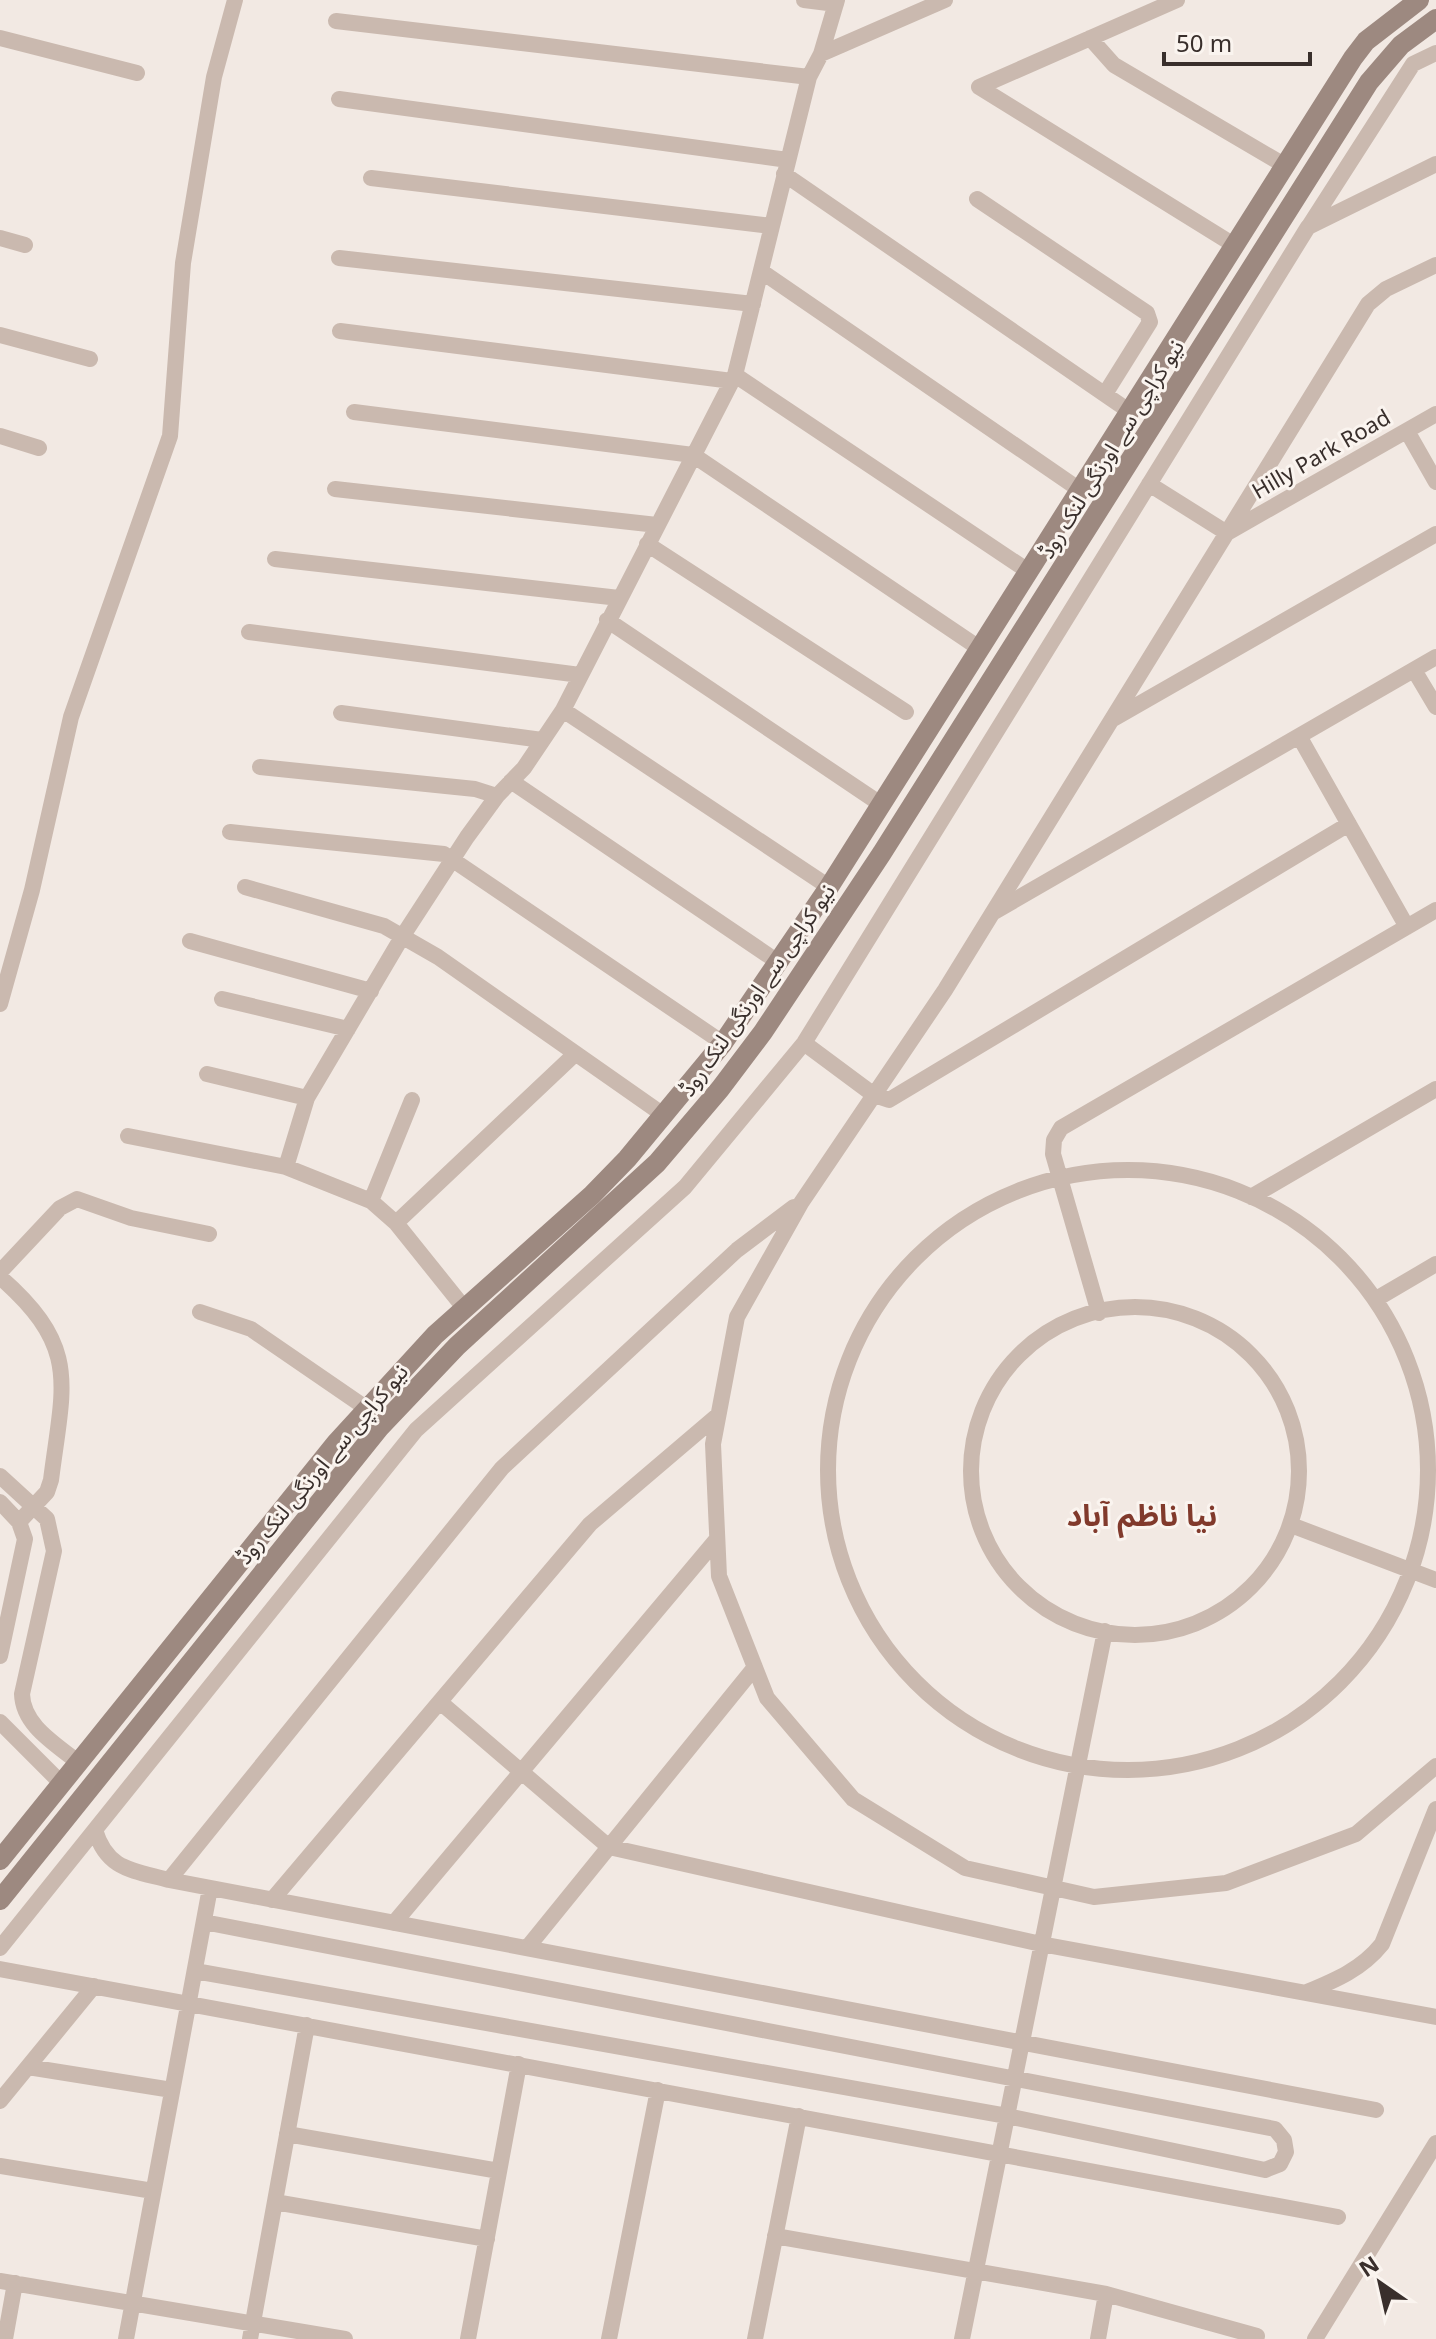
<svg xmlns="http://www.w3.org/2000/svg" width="1436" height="2339" viewBox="0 0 1436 2339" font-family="'Noto Sans','Noto Sans Arabic',sans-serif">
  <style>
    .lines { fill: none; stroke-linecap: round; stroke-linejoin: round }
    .street { stroke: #cab9af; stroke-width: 16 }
    .secondary { stroke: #9d8980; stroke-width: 20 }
    .labels { text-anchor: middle; stroke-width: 6; stroke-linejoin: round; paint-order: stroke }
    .street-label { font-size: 22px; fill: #392f2c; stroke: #faf4ef }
    .district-label { font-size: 30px; font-weight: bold; fill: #813a2c; stroke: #faf4ef }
  </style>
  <rect width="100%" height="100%" fill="#f2e9e3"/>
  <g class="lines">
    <path class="street" d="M804,0L836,4
      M336,21L809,77
      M0,38L137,73
      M1090,38L1114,65L1284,165
      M821,54L945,0
      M979,87L1234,245
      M979,87L1177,0
      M339,99L788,160
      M784,174L1129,411
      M371,178L771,226
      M977,199L1147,313L1150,322L1105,394
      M1309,226L1413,64L1436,53
      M0,238L25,245
      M339,258L753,304
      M1436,265L1386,289L1368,304L945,990L801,1203L737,1317L713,1444L719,1576L767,1698L853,1799L965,1868L1094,1897L1226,1883L1356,1834L1436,1766
      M761,271L1080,490
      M340,331L732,381
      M0,335L90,359
      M735,375L1028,571
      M354,412L693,455L979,648
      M1407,431L1436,482
      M0,436L39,448
      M1149,484L1227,533L1436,414
      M335,489L657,525
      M647,544L906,712
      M275,559L619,598
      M607,620L882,805
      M249,632L580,675
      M1414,670L1436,707
      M563,710L829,887
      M341,713L542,740
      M1113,719L1436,534
      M1299,736L1407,927
      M260,767L475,789L497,796
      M511,781L778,962
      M230,832L444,854L723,1043
      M245,887L384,926L438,957L665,1116
      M994,912L1436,657
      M190,941L371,991
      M222,999L348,1029
      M0,1004L32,890L71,717L170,436L183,263L214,77L235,0
      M804,1043L874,1095L889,1100L1349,824
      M207,1074L307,1098
      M128,1136L286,1167L371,1201L396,1223L465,1309
      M286,1167L307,1098L402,937L467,837L497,796L524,768L563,710L735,375L809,77L821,54L837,0
      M828 1470a300 300 0 1 1 600 0a300 300 0 1 1-600 0Z
      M1251,1197L1436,1089
      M371,1201L412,1100
      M396,1223L575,1054
      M0,1272L60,1208L77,1199L131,1218L209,1234
      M0,1277C81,1348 63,1384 51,1480L47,1492L19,1522
      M1378,1298L1436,1264
      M971 1471a164 164 0 1 1 328 0a164 164 0 1 1-328 0Z
      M200,1312L251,1329L366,1408
      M1099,1313L1053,1154L1054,1140L1061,1128L1436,910
      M0,1476L47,1519L54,1551L22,1694C23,1726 56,1744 79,1763
      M0,1502L19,1522L25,1539L0,1656
      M1291,1525L1436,1580
      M440,1702L609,1847L1041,1944L1436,2017
      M0,1722L62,1784
      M95,1830C107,1870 132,1870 169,1880L1376,2110
      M169,1880L502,1468L737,1250L794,1207
      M272,1900L590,1524L718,1415
      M394,1923L717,1539
      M0,1948L416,1430L685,1187L804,1043L1308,227L1436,164
      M527,1948L755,1667
      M0,1969L1338,2217
      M195,1971L1007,2116L1265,2170L1280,2164L1286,2152L1284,2140L1275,2129L204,1922
      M1307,1992C1336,1980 1362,1969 1382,1944L1436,1809
      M28,2067L172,2090
      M0,2101L94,1986
      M287,2134L499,2171
      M0,2166L153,2191
      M275,2202L487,2239
      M775,2236L1106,2294L1257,2336
      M0,2281L345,2339
      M5,2339L15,2283
      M126,2339L210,1888
      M250,2339L307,2025
      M468,2339L519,2064
      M609,2339L658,2090
      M755,2339L799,2116
      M962,2339L1105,1631
      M1098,2339L1106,2294
      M1315,2339L1436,2143"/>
    <path class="secondary" d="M0,1860L336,1443L435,1335L592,1195L627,1159L723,1043L829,887L1353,58L1366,41L1419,0
      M0,1900L380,1427L457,1346L657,1163L720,1089L763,1032L882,853L1369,82L1401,45L1436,19"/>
  </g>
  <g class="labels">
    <g class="street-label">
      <text transform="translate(1111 449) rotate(-58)" y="8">نیو کراچی سے اورنگی لنک روڈ</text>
      <text transform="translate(1321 454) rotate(-30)" y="8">Hilly Park Road</text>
      <text transform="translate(757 990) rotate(-55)" y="8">نیو کراچی سے اورنگی لنک روڈ</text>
      <text transform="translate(322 1464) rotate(-50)" y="8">نیو کراچی سے اورنگی لنک روڈ</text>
    </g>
    <g class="district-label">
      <text x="1142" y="1526">نیا ناظم آباد</text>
    </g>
  </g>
  <g transform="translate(1380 2283) rotate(326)" stroke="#faf4ef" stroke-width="6" paint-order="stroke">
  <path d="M0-6L14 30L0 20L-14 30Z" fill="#392f2c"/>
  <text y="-12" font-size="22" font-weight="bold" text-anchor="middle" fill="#392f2c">N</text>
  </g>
  <path d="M1164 52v12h146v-12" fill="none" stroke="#392f2c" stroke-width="4"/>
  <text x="1176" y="52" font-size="24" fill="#392f2c" stroke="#faf4ef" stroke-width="6" paint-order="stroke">50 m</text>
</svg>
